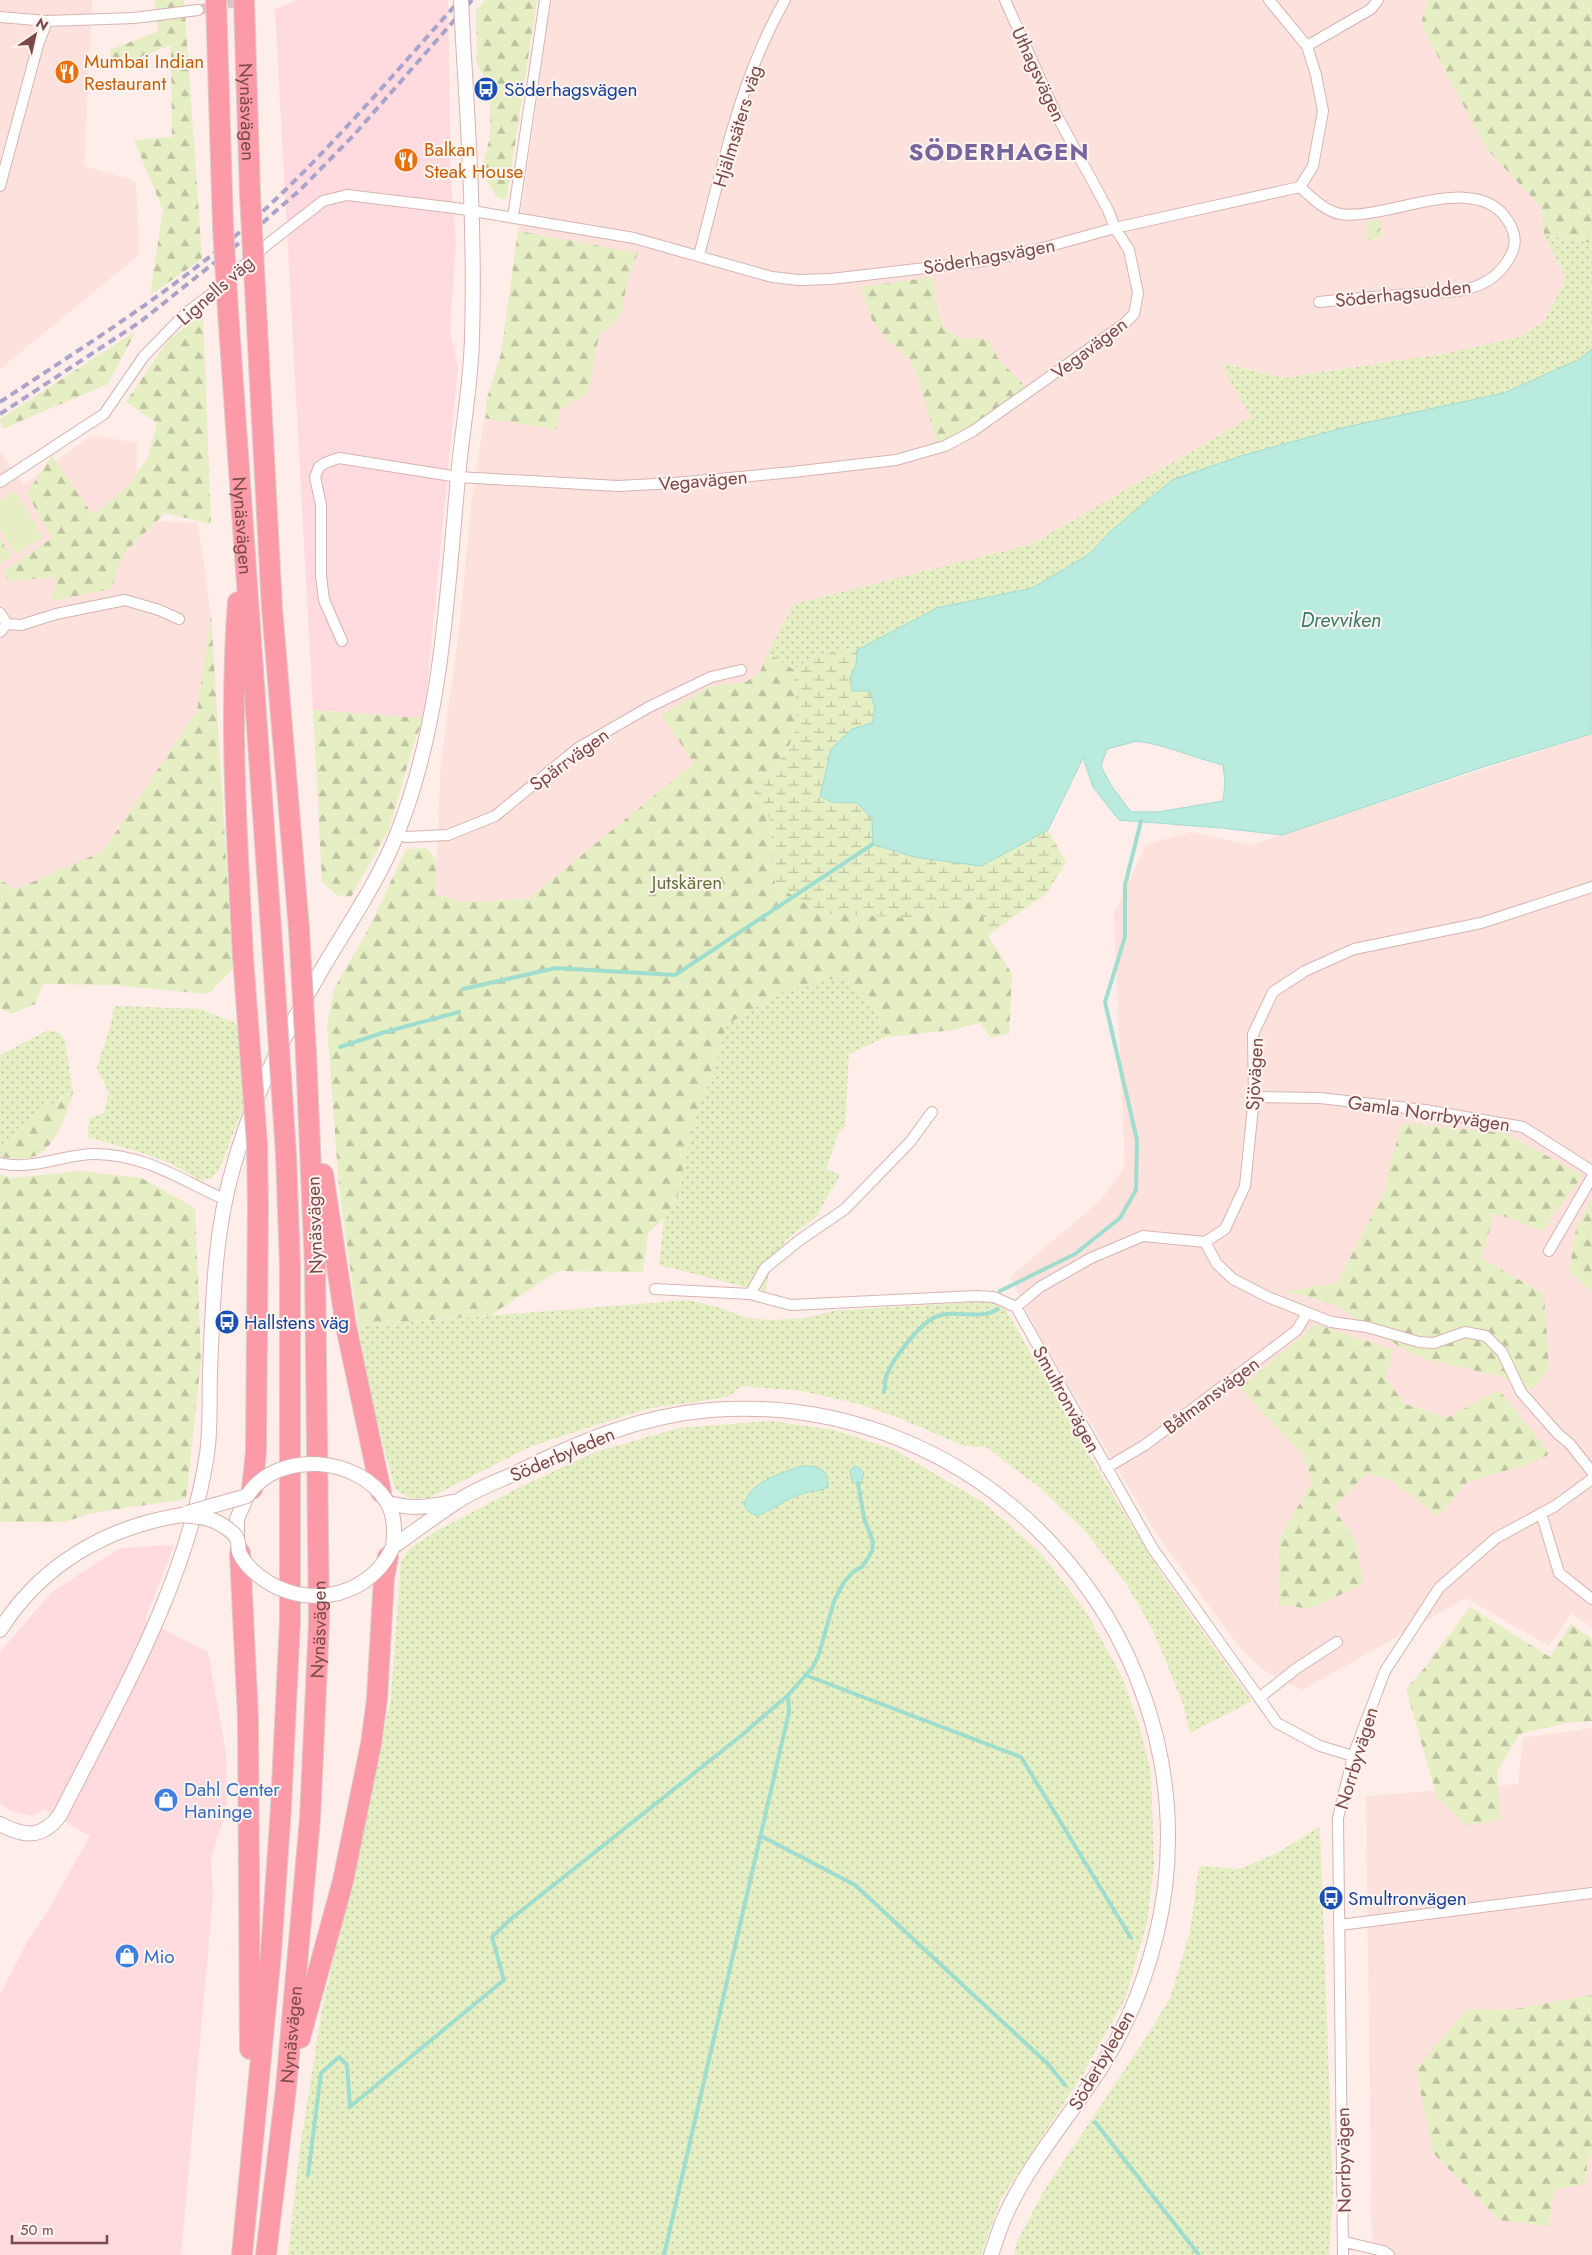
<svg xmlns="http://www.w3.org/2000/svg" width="1592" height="2255" viewBox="0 0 1592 2255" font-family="Jost,sans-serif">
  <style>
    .residential { fill: #fce1dc; fill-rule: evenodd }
    .commercial { fill: #ffdbdf }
    .grass { fill: url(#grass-dots) }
    .forest { fill: url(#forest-firs) }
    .wetland { fill: url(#wetland-marsh) }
    .park { fill: url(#park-crowns) }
    .pitch { fill: #e6eec4 }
    .water { fill: #baebdf; stroke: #9fddcf; fill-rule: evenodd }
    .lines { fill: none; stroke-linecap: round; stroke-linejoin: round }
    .stream { stroke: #9fddcf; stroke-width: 4 }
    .minor-tunnel { stroke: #dec4c0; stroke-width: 10; stroke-dasharray: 10 5; stroke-linecap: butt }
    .minor-casing { stroke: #d7b4b2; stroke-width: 12 }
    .tertiary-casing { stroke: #d7b4b2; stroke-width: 16 }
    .motorway-casing { stroke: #dacccc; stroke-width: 22 }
    .minor { stroke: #fff; stroke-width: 10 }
    .tertiary { stroke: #fff; stroke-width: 14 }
    .motorway { stroke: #fd9aa7; stroke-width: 20 }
    .rail { stroke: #aaa4cb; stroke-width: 4; stroke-dasharray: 8 5; stroke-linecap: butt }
    .tertiary-bridge-casing { stroke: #d7b4b2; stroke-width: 16; stroke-linecap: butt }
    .motorway-bridge-casing { stroke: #dacccc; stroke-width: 22; stroke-linecap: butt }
    .tertiary-bridge { stroke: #fff; stroke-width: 14 }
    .motorway-bridge { stroke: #fd9aa7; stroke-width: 20 }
    .labels { text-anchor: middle; stroke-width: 4; stroke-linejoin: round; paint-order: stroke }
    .food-label { font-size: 19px; fill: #c56008; stroke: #fff4f0; text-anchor: start }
    .street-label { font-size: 19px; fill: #7c494a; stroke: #fff4f0 }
    .transit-label { font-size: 19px; fill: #164399; stroke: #fff4f0; text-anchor: start }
    .park-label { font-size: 19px; fill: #63763a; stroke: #fff4f0 }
    .shop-label { font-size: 19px; fill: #366cbe; stroke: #fff4f0; text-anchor: start }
    .water-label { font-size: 20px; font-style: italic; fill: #387b6b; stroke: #fff4f0 }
    .district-label { font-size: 24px; font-weight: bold; letter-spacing: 1px; fill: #74659f; stroke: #fff4f0 }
  </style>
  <defs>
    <pattern id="grass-dots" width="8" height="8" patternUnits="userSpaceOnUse" patternTransform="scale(1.25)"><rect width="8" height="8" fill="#e6eec4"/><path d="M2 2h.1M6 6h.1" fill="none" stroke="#bfc3a1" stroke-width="1.8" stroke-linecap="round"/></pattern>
    <pattern id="forest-firs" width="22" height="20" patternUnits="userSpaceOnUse" patternTransform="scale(1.25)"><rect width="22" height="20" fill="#e6eec4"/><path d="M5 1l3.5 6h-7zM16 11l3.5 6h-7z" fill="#bfc3a1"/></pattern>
    <pattern id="wetland-marsh" width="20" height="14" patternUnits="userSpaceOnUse" patternTransform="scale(1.25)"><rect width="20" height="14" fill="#e6eec4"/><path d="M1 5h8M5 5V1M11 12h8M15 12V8" fill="none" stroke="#bfc3a1"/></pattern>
    <pattern id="park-crowns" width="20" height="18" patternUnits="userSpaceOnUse" patternTransform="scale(1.25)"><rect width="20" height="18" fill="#e6eec4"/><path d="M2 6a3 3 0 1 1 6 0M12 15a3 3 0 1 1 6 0" fill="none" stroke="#bfc3a1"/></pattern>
  </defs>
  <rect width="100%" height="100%" fill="#feede8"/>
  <path class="residential" d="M0,0H92L84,166L136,181L139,255L0,369Z
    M551,0H1428L1421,24L1486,148L1541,207L1544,235L1566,278L1544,322L1519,337L1448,353L1284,378L1221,363L1251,417L1032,544L794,604L760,672L746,682L708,687L694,763L528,899L466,902L435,895L441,761L459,631L472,498L488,395L501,354Z
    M92,435L137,443L135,520L198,523L211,615L197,711L103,851L14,890L0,879V452L24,485Z
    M1592,734V1198L1576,1228L1569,1272L1592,1292V1627L1571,1613L1549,1646L1466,1598L1302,1690L1262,1669L1238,1645L1157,1535L1039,1335L1010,1277L1101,1200L1125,1166L1114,914L1146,845L1191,832L1251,845ZM1390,1163L1495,1213L1481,1258L1544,1294L1532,1390L1499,1376L1425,1359L1405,1350L1335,1305L1288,1292L1337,1283L1385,1190ZM1385,1378L1405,1404L1447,1418L1529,1464L1467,1482L1439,1516L1392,1481L1367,1473L1333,1508L1356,1541L1279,1539L1312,1482L1303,1455Z
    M1592,1728V1995L1509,2010L1467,2009L1555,2189L1592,2155V2255H1372L1366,1796L1518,1784L1523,1738Z"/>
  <path class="commercial" d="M298,0H448L451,181L456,243L450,332L458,366L424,718L313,710L275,9Z
    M174,1545L145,1620L208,1652L226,1753L227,1808L211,1858L213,1896L181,2255H0V1995L26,1944L47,1912L90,1836L44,1809L32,1816L13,1812L0,1804V1652L52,1592L120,1548Z"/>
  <path class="grass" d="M1544,235L1592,243V349L1580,359L1504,393L1346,427L1172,480L1112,530L1088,555L1032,588L937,608L857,650L841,651L810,658L794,670L768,653L794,604L1032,544L1251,417L1220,363L1284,378L1448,353L1519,337L1544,322L1566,278Z
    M845,976L875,1009L886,1037L849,1054L845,1127L839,1132L826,1169L840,1175L816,1217L786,1240L769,1273L765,1292L659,1265L664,1218L677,1199L691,1131L699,1104L713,1075L727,1024L785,991Z
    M114,1006L201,1009L240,1025L246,1100L220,1168L212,1178L200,1180L170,1163L143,1153L88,1137L89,1118L104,1113L109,1093L97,1068L111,1024Z
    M48,1030L60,1033L65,1040L73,1093L58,1099L0,1156V1055Z
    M689,1300L717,1307L747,1318L771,1320L807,1318L832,1311L975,1302H991L1006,1310L1083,1445L1162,1575L1252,1701L1190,1733L1183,1704L1153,1630L1127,1585L1085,1531L1040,1488L986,1447L964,1446L899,1418L859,1404L801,1391L742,1386L728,1397L646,1409L532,1446L429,1498H410L395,1489L374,1409L358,1326Z
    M771,1421L834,1430L895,1450L984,1503L1040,1552L1085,1610L1122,1677L1138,1722L1151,1772L1154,1864L1147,1923L1125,1999L1083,2074L1001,2199L981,2255H288L300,2148L322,2010L391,1698L401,1561L410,1548L436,1531L520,1487L595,1452L679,1428Z
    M1320,1827L1333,2192L1329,2255H1014L1017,2242L1043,2192L1149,2033L1170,1998L1190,1932L1199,1866L1240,1869L1275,1854Z"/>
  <path class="forest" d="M154,0H184L202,259L150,295L163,210L134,140L172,137L171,45L112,68L110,50L158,31Z
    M485,0H537L507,196L504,200L497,197L488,183L483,162L490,138V104L485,78L477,65L476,11Z
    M1428,0H1592V243L1544,235L1541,207L1486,148L1421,24Z
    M518,231L638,253L627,282L622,310L613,325L600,334L595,352L591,385L583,396L559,410L556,429L484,418L488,395L501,354Z
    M933,277C935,295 935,324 953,335C962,340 977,339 987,339L999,360L1026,387L969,428L938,446L918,379L910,359L890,343L872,320L860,287Z
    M203,314L211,524L165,513L124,553L111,589L52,601L56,577L9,581L3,572L52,538L27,493L52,456L93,515L127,487L148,458L157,423L126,402L169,339Z
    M136,331L108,384L2,429L0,419Z
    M211,615L233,969L208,994L113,985L43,984L35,1004L13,1013L0,1009V879L14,890L103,851L197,711Z
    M768,653L794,670C795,689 800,722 792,739C784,759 768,776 754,793L770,819L775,884L820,913L913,918L979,899L988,935L1012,974L1009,1034L991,1038L980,1023L953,1030L886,1037L875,1009L845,976L785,991L727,1024L713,1075L699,1104L691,1131L677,1199L664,1218L648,1233L643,1272L557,1271L491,1315L358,1326L339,1187L327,1025L334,989L369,928L406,849L426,848L436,860L435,895L466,902L528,899L694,763L661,715L708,687L746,682L760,672Z
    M313,710L424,718L415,740L389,829L351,897L337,895L322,882Z
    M73,1093C65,1115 55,1154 28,1158C19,1159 9,1158 0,1157C14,1129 44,1105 73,1093Z
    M1403,1123L1504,1133L1583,1175L1542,1231L1495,1213L1481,1258L1544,1294L1549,1369L1532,1390L1499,1376L1425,1359L1405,1350L1335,1305L1286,1291L1337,1283L1385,1190L1390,1163Z
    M81,1171L141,1178L195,1208L201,1361L186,1499L92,1513L65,1522H0V1174L12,1178Z
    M1592,1198V1292L1569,1272L1576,1228Z
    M1316,1324L1394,1350L1385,1378L1405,1404L1447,1418L1499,1390L1550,1454L1529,1464L1467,1482L1439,1516L1392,1481L1367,1473L1333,1508L1356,1541L1363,1584L1310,1609L1278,1604L1279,1540L1312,1482L1303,1455L1240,1388Z
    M1470,1607L1550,1657L1571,1624L1592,1639V1721L1565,1723L1520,1734L1497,1771L1500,1819L1467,1826L1437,1797L1406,1689L1426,1666Z
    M1592,1995V2155L1588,2157L1585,2184L1555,2189L1548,2226L1499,2220L1433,2153L1416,2069L1467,2009L1509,2010Z"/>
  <path class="wetland" d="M857,650L856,665L850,678L852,691H870L875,709L872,723L852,729L831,802L857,803L872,819L981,866L1048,830L1066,862L1046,894L988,935L979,899L913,918L820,913L775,884L770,819L754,793C768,776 784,759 792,739C800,722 795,689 794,670L810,658L841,651Z"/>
  <path class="park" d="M1380,220L1383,238L1368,240L1365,222Z
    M0,538L12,556L0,564Z"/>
  <path class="pitch" d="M15,491L43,537L15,554L0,529V500Z"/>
  <path class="water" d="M1592,349L1591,734L1483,767L1282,835L1221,828L1119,820L1093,787L1083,758L1048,830L981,866L914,857L873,844L872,819L857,803L831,802L820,796L831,749L852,729L872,723L875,709L870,691H852L850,678L856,665L857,650L937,608L1032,588L1088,555L1112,530L1172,480L1244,455L1346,427L1504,393L1580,359ZM1137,741C1167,745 1194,758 1223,765L1225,783L1223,801L1158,812H1131L1110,784L1101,766L1107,749Z
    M801,1466C816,1466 828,1467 828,1485L823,1490C792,1492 783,1505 757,1516L749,1512L744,1505C751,1481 780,1474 801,1466Z
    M855,1466L860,1468L864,1474L859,1487C852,1483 851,1477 850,1470Z"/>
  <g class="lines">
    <path class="stream" d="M463,989L556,968L675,975L873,844
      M340,1047L385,1032L459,1012
      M1000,1291L1075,1254L1120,1218L1136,1190L1137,1140L1105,1002L1125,937V885L1141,821
      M884,1392C885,1387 885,1381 886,1376C893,1359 920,1322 938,1316C957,1309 980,1321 998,1309
      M805,1675L1021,1757L1131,1938
      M761,1836L855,1885L1048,2064L1065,2085
      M1095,2122L1199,2255
      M308,2175L321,2073L339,2057L347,2065L350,2107L504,1980L492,1937L511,1919L742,1735L788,1695L813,1667L819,1654L834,1601L844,1582L853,1572L863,1566L872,1551L873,1542L864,1518L858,1483
      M664,2255L789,1712L788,1695"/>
    <path class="minor-tunnel" d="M198,10L245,0"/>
    <defs>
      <path id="minor" d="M0,17L47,21L134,18L198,10
        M1307,46L1371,9L1378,0
        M0,186L38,45L47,21
        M1300,187C1311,197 1325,211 1340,214C1387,221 1477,169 1508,221C1513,229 1517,240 1513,250C1509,262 1498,275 1487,281C1467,294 1436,292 1413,294C1382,296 1350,299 1319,302
        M513,217L545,0
        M699,255C722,169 740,78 785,0
        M0,482L104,414L144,356L186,313L210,295L269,243L323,201L347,195L455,208L634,238L772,277L799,280L831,279L977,262L1032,251L1115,228L1300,187L1313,166L1323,111L1316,75L1307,46L1269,0
        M0,613L7,624
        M0,632L7,624L21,625L56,614L125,600L159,610L179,619
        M342,641L324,600L321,576V505L315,477L319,467L325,463L339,458L458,477L618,486L675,483L793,472L896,460L945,446L973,431L1124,324L1134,314L1138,293L1129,250L1115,228L1108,210L1056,114L1005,0
        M397,834L406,837L448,835L495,816L578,748L649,707L711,677L741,670
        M1254,1097L1320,1098L1425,1110L1523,1127L1592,1171
        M0,1163C31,1171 64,1154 95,1154C147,1155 179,1179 224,1199
        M1205,1242L1217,1264L1233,1279L1268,1297L1331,1322L1367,1327L1419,1342L1434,1343L1465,1332L1486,1336L1502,1352L1521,1392L1558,1434L1570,1444L1592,1472
        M1549,1251L1592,1177
        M655,1289L750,1294L791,1305L976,1296L994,1297L1016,1307L1153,1549L1277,1723L1320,1746L1353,1756
        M750,1294L765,1268L801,1239L845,1209L910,1142L932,1112
        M1016,1307L1040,1287L1091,1258L1143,1236L1205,1242L1225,1229L1245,1186L1254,1097L1253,1034L1273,992L1305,971L1354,949L1481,923L1592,887
        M1106,1468L1145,1445L1297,1330L1307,1313
        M1541,1513L1559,1573L1592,1599
        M1259,1698L1297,1668L1337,1642
        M1340,1925L1592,1893
        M1345,2242L1383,2251L1389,2255
        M1343,2255L1338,1818L1353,1756L1385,1671L1439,1588L1496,1538L1555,1506L1592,1479"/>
      <path id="tertiary" d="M387,1502C410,1510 428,1507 452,1502
        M387,1502C395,1515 395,1532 393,1547
        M237,1537V1519L247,1496
        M393,1547C413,1532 434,1517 455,1503C473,1490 496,1482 516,1473C579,1442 639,1416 710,1410C978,1389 1196,1623 1165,1888C1157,1950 1135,2013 1102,2066C1071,2115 1031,2160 1007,2212C1000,2226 996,2241 991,2255
        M0,1630C41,1565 106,1527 182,1515
        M0,1824C24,1837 42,1839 60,1815C118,1700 187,1585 207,1454C211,1426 209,1399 210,1371C213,1302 214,1234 233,1168C253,1095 287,1029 325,964C350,922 379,880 397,834C442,723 447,595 458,477C462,431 471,384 472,338C475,238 469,139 463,40"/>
      <g id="motorway">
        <path d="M216,0L223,226"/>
        <path id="s1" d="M244,0L250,194"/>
        <path d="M255,288L272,608L299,929"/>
        <path id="s2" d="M228,311L272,943"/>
        <path d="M238,602C229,720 237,838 243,957"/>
        <path d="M323,1174L346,1326L381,1492"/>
        <path d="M252,1489L256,1452L258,1204"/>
        <path d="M240,1553L248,1718L250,2049"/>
        <path d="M300,2038L343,1881L371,1744L377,1699L384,1578L388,1557"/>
        <path d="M242,2255L271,1953L281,1807L290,1621V1266L286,1154"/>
        <path id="s3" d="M266,2255L286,2088L310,1819L319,1622L315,1266L306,1053"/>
      </g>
    </defs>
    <use href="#minor" class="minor-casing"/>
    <use href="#tertiary" class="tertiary-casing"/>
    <use href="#motorway" class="motorway-casing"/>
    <use href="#minor" class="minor"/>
    <use href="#tertiary" class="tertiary"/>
    <use href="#motorway" class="motorway"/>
    <path class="rail" d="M0,402C82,348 166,295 241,231C321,161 389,79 460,0
      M0,414L140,322L244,239L300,190L353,136L472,0"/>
    <defs>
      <path id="tertiary-bridge" d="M461,0L463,40
        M187,1513L247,1496C277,1449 359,1456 387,1502
        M182,1515C197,1517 212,1517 225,1527C228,1529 234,1533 236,1537C239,1541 238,1547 239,1552C242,1559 247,1565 252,1570C295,1611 367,1603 393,1547"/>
      <path id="motorway-bridge" d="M250,194L255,288
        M223,226L228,311
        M299,929L306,1053
        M272,943L286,1154
        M243,957L257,1143L258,1204"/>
    </defs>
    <use href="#tertiary-bridge" class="tertiary-bridge-casing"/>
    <use href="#motorway-bridge" class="motorway-bridge-casing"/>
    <use href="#tertiary-bridge" class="tertiary-bridge"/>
    <use href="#motorway-bridge" class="motorway-bridge"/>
  </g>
  <defs>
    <symbol id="restaurant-disc" viewBox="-11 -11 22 22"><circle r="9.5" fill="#e8710a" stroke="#fff4f0"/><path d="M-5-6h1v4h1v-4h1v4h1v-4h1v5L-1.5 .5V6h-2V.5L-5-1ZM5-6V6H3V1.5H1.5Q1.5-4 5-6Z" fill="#fff"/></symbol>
    <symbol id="bus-disc" viewBox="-11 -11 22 22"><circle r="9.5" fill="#1a4fb4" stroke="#fff4f0"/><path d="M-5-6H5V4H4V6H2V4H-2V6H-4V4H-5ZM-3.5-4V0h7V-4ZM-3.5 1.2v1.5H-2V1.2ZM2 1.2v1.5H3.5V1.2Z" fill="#fff"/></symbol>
    <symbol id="shop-disc" viewBox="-11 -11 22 22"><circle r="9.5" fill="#3f7fe0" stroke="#fff4f0"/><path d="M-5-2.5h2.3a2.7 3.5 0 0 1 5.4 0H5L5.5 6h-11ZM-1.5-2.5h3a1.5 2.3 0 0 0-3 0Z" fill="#fff"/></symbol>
  </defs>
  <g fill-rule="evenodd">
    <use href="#restaurant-disc" x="53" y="58" width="28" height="28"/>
    <use href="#bus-disc" x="472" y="75" width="28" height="28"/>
    <use href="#restaurant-disc" x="392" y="146" width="28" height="28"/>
    <use href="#bus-disc" x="213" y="1308" width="28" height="28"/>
    <use href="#shop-disc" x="152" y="1786" width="28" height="28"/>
    <use href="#bus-disc" x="1317" y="1884" width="28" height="28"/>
    <use href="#shop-disc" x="113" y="1942" width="28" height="28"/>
  </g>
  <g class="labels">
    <g class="food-label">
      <text x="84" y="68">Mumbai Indian<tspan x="84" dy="22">Restaurant</tspan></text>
      <text x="424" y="156">Balkan<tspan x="424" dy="22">Steak House</tspan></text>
    </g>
    <g class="street-label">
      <text transform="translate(1039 74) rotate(65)" y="7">Uthagsvägen</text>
      <text dy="7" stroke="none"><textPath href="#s1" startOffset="112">Nynäsvägen</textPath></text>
      <text transform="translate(737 126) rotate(-73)" y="7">Hjälmsäters väg</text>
      <text transform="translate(989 256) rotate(-10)" y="7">Söderhagsvägen</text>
      <text transform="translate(215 290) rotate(-41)" y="7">Lignells väg</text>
      <text transform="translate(1403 293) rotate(-6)" y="7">Söderhagsudden</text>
      <text transform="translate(1089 348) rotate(-37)" y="7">Vegavägen</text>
      <text transform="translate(703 480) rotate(-5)" y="7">Vegavägen</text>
      <text dy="7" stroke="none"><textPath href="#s2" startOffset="215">Nynäsvägen</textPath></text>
      <text transform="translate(569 759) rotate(-36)" y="7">Spärrvägen</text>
      <text transform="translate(1254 1074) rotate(-87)" y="7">Sjövägen</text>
      <text transform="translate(1429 1113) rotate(8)" y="7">Gamla Norrbyvägen</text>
      <text transform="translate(314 1225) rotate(-92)" y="7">Nynäsvägen</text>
      <text transform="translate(1211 1395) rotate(-37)" y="7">Båtmansvägen</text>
      <text transform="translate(1067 1399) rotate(61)" y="7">Smultronvägen</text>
      <text transform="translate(562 1454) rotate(-23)" y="7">Söderbyleden</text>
      <text dy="7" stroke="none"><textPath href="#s3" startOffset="628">Nynäsvägen</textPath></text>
      <text transform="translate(1356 1758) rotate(-73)" y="7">Norrbyvägen</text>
      <text dy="7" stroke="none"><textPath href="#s3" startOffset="222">Nynäsvägen</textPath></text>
      <text transform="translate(1101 2060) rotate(-60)" y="7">Söderbyleden</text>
      <text transform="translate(1343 2160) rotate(-91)" y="7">Norrbyvägen</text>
    </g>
    <g class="transit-label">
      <text x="504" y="96">Söderhagsvägen</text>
      <text x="244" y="1329">Hallstens väg</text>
      <text x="1348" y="1905">Smultronvägen</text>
    </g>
    <g class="park-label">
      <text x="687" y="889">Jutskären</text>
    </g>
    <g class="shop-label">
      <text x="184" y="1796">Dahl Center<tspan x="184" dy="22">Haninge</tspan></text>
      <text x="144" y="1963">Mio</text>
    </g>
    <g class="water-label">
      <text x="1341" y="627">Drevviken</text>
    </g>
    <g class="district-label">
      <text x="999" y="160">SÖDERHAGEN</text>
    </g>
  </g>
  <g transform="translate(35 35) rotate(34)" stroke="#fff4f0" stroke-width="4" paint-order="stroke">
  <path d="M0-4L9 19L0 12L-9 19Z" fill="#7c494a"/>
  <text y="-8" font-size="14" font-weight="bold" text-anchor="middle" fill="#7c494a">N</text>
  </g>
  <path d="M12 2235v8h95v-8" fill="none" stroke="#7c494a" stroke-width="2.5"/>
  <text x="20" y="2235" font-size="15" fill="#7c494a" stroke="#fff4f0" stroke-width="4" paint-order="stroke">50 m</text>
</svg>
